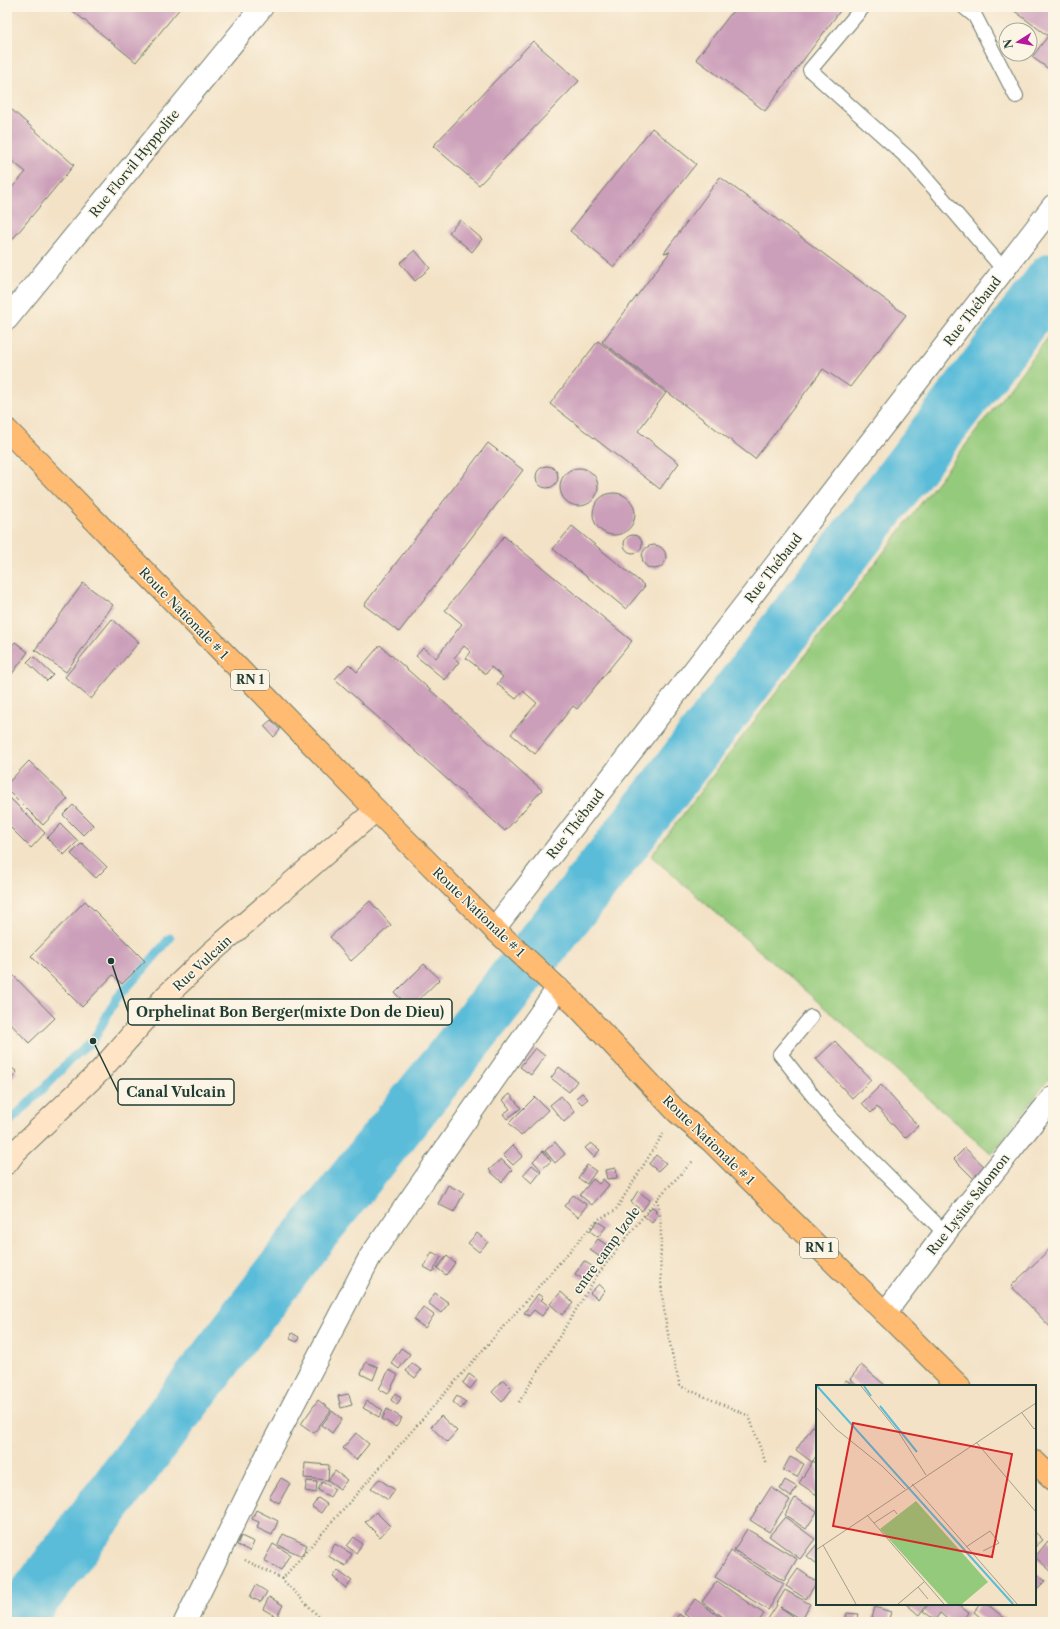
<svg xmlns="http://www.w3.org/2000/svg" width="1060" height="1629" viewBox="0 0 1060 1629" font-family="'Libre Caslon Text',serif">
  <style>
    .green { fill: #94ca7b; stroke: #5a8458 }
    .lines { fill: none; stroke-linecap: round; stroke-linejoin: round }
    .stream { stroke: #5abcd9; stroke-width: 9 }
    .river { stroke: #5abcd9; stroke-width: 53 }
    .building { fill: #cb9eb9 }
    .lane-casing { stroke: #697767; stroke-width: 16 }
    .street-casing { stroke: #697767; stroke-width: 24 }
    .secondary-casing { stroke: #697767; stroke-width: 24 }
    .primary-casing { stroke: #697767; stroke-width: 24 }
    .path { stroke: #697767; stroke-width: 2.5; stroke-dasharray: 1 3; stroke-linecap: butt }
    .lane { stroke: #fff; stroke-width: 14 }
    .street { stroke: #fff; stroke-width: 22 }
    .secondary { stroke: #ffe4c6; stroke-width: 22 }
    .primary { stroke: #ffbb71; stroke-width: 22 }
    .labels { text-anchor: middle; stroke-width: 3; stroke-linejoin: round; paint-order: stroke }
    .shield { fill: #fcf5e5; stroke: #617469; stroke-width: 1 }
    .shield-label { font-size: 12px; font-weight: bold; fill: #1f3d34 }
    .street-label { font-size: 13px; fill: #1f3d34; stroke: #fcf5e5 }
    .inset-river { fill: none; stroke: #5abcd9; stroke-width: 2 }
    .inset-road { fill: none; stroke: #9ea08c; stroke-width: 1 }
    .view { fill: #d62828; fill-opacity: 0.15; stroke: #d62828; stroke-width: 2 }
    .inset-edge { fill: none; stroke: #1f3d34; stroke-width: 2 }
    .leader { fill: none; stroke: #1f3d34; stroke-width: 1.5 }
    .callout-dot { fill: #1f3d34; stroke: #fcf5e5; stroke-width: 1.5 }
    .callout { fill: #fcf5e5; stroke: #1f3d34; stroke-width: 1.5 }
    .callout-label { font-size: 14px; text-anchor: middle; font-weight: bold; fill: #1f3d34 }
  </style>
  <rect width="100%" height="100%" fill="#fcf5e5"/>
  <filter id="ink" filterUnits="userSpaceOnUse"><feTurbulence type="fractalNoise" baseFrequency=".025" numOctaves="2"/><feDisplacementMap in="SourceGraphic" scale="8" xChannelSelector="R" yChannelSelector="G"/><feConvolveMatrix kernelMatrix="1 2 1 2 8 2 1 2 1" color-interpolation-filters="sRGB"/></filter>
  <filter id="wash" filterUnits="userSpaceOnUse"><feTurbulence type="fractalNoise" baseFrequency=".012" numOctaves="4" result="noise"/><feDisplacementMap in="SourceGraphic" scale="16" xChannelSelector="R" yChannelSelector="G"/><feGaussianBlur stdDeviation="0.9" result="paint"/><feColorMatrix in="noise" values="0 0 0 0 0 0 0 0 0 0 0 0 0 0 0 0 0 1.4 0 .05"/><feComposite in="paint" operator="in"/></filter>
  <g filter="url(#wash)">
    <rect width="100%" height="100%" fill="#f3e2c6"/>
    <path class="green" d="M1053,331V1073L992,1154L651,856Z"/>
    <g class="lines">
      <path class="stream" d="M7,1124L40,1092L72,1058L93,1041L116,999L143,970L170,938"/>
      <path class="river" d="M15,1622L307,1239L620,847L1053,279"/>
    </g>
    <g id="blocks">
      <path class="building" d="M68,7H181L136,62Z
        M736,7H843L765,111L696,59Z
        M1009,7H1053V72L1032,57L1048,36Z
        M533,41L579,81L479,185L433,146Z
        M11,109L74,165L7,246V193L26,172L7,157V113Z
        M652,128L696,164L614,267L570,231Z
        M720,177L906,315L850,387L823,369L755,459L602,342L670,252L664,253Z
        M460,220L482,239L472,252L449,232Z
        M415,250L430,268L415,281L400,263Z
        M598,341L666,393L638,431L679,463L660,489L550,404Z
        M488,443L523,470L399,632L364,605Z
        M536 477a11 11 0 1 1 22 0a11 11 0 1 1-22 0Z
        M560 487a19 19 0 1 1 38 0a19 19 0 1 1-38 0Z
        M593 514a21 21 0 1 1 42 0a21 21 0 1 1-42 0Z
        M572,526L645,586L626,609L553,549Z
        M624 544a9 9 0 1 1 18 0a9 9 0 1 1-18 0Z
        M504,536L632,641L577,709L573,706L535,754L511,734L537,703L523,691L516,699L497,684L503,677L491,667L486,674L466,658L471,652L464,646L454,658L459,662L445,680L416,656L423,648L436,658L462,624L445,610Z
        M642 557a12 12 0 1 1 24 0a12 12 0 1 1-24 0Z
        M83,583L113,605L66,672L35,650Z
        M112,619L139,642L91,699L65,677Z
        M15,642L28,652L9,678L7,676V652Z
        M380,645L542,790L505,831L335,679L349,664L357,672Z
        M33,656L53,675L47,681L27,662Z
        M271,720L280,730L274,737L264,726Z
        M29,761L68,799L43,825L7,789V784Z
        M7,795L45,833L31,848L7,824Z
        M73,805L93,825L83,835L63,815Z
        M61,824L78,841L64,855L47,838Z
        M82,843L107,867L96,878L71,854Z
        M85,901L145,961L122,984L113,975L82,1007L31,956Z
        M370,901L391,925L351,961L330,937Z
        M424,964L440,979L410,1008L395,993Z
        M12,974L55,1018L29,1043L7,1020V979Z
        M835,1041L871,1080L852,1098L816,1059Z
        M535,1048L545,1056L531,1075L520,1067Z
        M7,1064L17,1072L7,1084Z
        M559,1067L577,1081L569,1092L551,1078Z
        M881,1085L918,1126L905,1138L877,1107L871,1113L862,1103Z
        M582,1093L588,1099L582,1104L576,1098Z
        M510,1094L521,1108L507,1119L503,1114L510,1109L503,1100Z
        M561,1096L575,1112L564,1122L550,1105Z
        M535,1097L548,1110L521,1136L509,1123Z
        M555,1142L565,1154L555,1163L545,1151Z
        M591,1143L600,1150L594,1157L585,1148Z
        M513,1145L523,1156L513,1165L503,1155Z
        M965,1148L989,1171L978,1183L954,1159Z
        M543,1151L551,1161L541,1170L533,1161Z
        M656,1155L666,1163L658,1171L649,1164Z
        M501,1159L512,1170L502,1182L489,1170Z
        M532,1165L541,1172L532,1183L523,1175Z
        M587,1165L596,1171L587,1184L578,1178Z
        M616,1168L617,1178L607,1179L605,1170Z
        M593,1179L599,1184L603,1179L609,1185L592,1205L580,1195Z
        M448,1185L464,1193L454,1212L438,1204Z
        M638,1191L650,1200L642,1211L631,1202Z
        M573,1195L587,1205L578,1217L564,1206Z
        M653,1207L657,1211L655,1212L658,1215L652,1223L644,1216Z
        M597,1221L606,1227L598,1237L590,1231Z
        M477,1233L488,1242L479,1252L468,1243Z
        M598,1239L608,1246L600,1257L590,1250Z
        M1053,1246V1330L1011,1286Z
        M432,1252L441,1257L433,1272L424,1267Z
        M447,1256L455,1263L446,1275L437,1268Z
        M584,1261L593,1267L585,1280L575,1274Z
        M599,1284L605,1290L598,1299L590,1293Z
        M561,1292L573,1303L562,1315L550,1304Z
        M435,1293L449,1303L441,1313L428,1303Z
        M538,1294L543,1298L541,1300L549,1306L542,1316L534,1310L529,1316L524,1313Z
        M423,1307L434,1315L425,1328L414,1320Z
        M292,1333L299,1337L297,1342L290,1339Z
        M401,1348L410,1354L399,1369L391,1363Z
        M366,1362L378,1367L373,1380L361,1374Z
        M412,1363L421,1370L415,1378L406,1371Z
        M861,1365L886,1386H858L850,1379Z
        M389,1370L398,1375L388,1394L379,1389Z
        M469,1374L477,1380L470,1389L463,1383Z
        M503,1380L512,1389L502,1402L492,1392Z
        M846,1380L855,1386H842Z
        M395,1393L401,1398L397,1405L391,1400Z
        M349,1394L352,1405L341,1408L338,1396Z
        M457,1396L466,1402L461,1409L453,1402Z
        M318,1400L331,1410L314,1433L301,1424Z
        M367,1401L383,1410L379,1417L363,1408Z
        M387,1409L402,1418L396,1427L382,1419Z
        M332,1411L342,1419L332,1433L322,1425Z
        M441,1416L457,1431L447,1442L431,1427Z
        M817,1420V1455L812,1462L796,1450Z
        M356,1433L369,1444L356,1460L343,1448Z
        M790,1457L804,1464L797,1477L783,1470Z
        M813,1461L817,1464V1495L799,1483Z
        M305,1463L329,1465L328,1480L304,1478Z
        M335,1471L347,1480L340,1489L328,1480Z
        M281,1478L290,1483L279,1503L269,1498Z
        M379,1479L395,1490L388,1500L371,1488Z
        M785,1480L797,1487L791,1497L780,1489Z
        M307,1481L317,1482L316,1493L305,1491Z
        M322,1482L335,1489L330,1497L318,1490Z
        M771,1487L790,1500L769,1532L750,1520Z
        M318,1498L327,1504L321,1513L312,1507Z
        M795,1498L817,1512L806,1529L785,1515Z
        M256,1510L278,1521L272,1535L257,1528L259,1522L252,1519Z
        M376,1512L390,1526L380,1537L365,1522Z
        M785,1517L815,1539L800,1559L769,1536Z
        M747,1529L797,1559L784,1581L734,1550Z
        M1035,1532L1043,1540L1035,1547Z
        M283,1534L307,1545L302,1556L278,1545Z
        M241,1536L254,1542L250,1551L237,1545Z
        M354,1537L362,1544L356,1553L347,1546Z
        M1048,1541L1053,1546V1573L1035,1557Z
        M273,1544L290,1554L281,1570L264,1560Z
        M335,1544L352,1554L346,1566L328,1556Z
        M817,1544V1564L807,1556Z
        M731,1551L784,1584L768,1610L715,1577Z
        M798,1569L817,1582L806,1599L786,1586Z
        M338,1571L352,1581L346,1588L333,1577Z
        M1035,1572L1045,1581L1035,1591Z
        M717,1581L764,1614L758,1622H730L702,1602Z
        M256,1585L267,1592L261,1602L250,1597Z
        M785,1590L810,1604L802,1619L780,1607L793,1616L790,1622H766L777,1605H776Z
        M269,1597L283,1605L277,1617L263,1609Z
        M695,1599L727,1622H696L684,1614Z
        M906,1604H926V1605L919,1615Z
        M929,1604H957L969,1613L961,1622H951L940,1613L935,1620L923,1611Z
        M980,1604H987L1007,1620L1006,1622H986L974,1612Z
        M875,1607L891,1612L888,1622H871Z
        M847,1613L859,1614L857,1622H845Z
        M679,1614L690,1622H674Z"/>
    </g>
  </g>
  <g filter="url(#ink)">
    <use href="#blocks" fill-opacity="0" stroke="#697767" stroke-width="1"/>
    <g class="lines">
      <defs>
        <path id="lane" d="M863,7L810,70L910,160L1004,270
          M964,7L975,16L1016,96
          M811,1017L780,1054L833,1121L945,1233"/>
        <path id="street" d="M7,319L262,7
          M494,929L1053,206
          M885,1313L945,1233L1053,1097
          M185,1622L267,1455L370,1257L558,988"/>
        <path id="secondary" d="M7,1163L15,1152L100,1071L166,996L213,951L376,810"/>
        <path id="primary" d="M7,430L376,810L494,929L577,1006L677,1112L711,1141L959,1386
          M1035,1462L1053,1479"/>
      </defs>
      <use href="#lane" class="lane-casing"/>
      <use href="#street" class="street-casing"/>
      <use href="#secondary" class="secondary-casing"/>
      <use href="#primary" class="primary-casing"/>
      <path class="path" d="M657,1199C664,1225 659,1253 661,1279C663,1316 671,1350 680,1386L749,1416L766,1464
        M519,1402L598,1274L657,1199L694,1160
        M245,1560L282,1579
        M324,1622L282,1579L597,1220L615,1211L663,1134"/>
      <use href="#lane" class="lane"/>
      <use href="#street" class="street"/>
      <use href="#secondary" class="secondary"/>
      <use href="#primary" class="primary"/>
    </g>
  </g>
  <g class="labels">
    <g class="shield">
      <rect x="231" y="670" width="38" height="20" rx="3"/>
      <rect x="800" y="1238" width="38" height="20" rx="3"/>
    </g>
    <g class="shield-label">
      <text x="250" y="684">RN 1</text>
      <text x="819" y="1252">RN 1</text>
    </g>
    <g class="street-label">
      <text transform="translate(134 163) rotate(-51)" y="5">Rue Florvil Hyppolite</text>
      <text transform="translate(972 311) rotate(-52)" y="5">Rue Thébaud</text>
      <text transform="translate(773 568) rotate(-52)" y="5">Rue Thébaud</text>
      <text transform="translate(184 613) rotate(46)" y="5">Route Nationale # 1</text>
      <text transform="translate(575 824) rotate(-52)" y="5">Rue Thébaud</text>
      <text transform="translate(479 912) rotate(44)" y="5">Route Nationale # 1</text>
      <text transform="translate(202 963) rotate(-43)" y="5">Rue Vulcain</text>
      <text transform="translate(709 1140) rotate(44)" y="5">Route Nationale # 1</text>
      <text transform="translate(968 1204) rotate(-52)" y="5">Rue Lysius Salomon</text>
      <text transform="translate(606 1250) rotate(-54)" y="5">entre camp Izole</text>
    </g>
  </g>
  <g transform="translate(816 1385)">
    <rect width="220" height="220" fill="#f3e2c6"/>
    <path d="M100,116L172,197L146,219H132L64,144Z" fill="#94ca7b"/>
    <path class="inset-river" d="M1,1L197,219M48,1L55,11M64,21L101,67"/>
    <path class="inset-road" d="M45,1L83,48L110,90M0,22L20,44L66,81L89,104M206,28L218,44L220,42M160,57L220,127M96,99L201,219M51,130L128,219M58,138L78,125L81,129M7,160L40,219M150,162L174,146L183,158L167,166M0,165L220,18M102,202L112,214M82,219L108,197"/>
    <path class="view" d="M37,38L196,69L176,172L17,141Z"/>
    <rect width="220" height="220" class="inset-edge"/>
  </g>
  <path class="leader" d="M111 961L128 1012M93 1041L118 1092"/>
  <g class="callout-dot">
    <circle cx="111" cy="961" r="4"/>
    <circle cx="93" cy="1041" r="4"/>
  </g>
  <g class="callout">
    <rect x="128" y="999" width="324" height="26" rx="4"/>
    <rect x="118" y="1079" width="116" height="26" rx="4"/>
  </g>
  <g class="callout-label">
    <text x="290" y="1017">Orphelinat Bon Berger(mixte Don de Dieu)</text>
    <text x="176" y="1097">Canal Vulcain</text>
  </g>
  <rect width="1060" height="1629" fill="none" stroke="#fcf5e5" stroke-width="24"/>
  <g transform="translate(1018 42) rotate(259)"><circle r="19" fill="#fcf5e5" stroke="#a4ab9e"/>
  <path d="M0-3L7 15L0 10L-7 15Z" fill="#b5179e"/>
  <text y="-6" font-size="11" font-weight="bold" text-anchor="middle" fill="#1f3d34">N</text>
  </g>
</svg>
